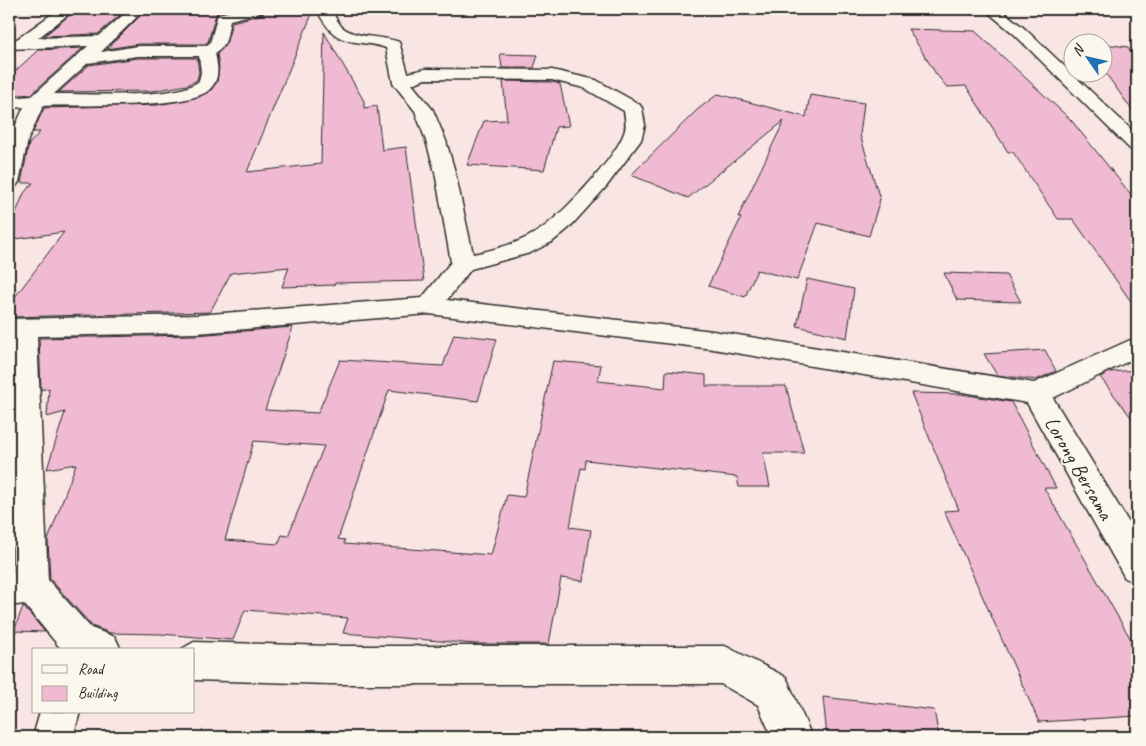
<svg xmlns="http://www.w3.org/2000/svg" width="1146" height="746" viewBox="0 0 1146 746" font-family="Caveat,sans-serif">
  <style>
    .building { fill: #f0bad3; stroke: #2b2b2b; fill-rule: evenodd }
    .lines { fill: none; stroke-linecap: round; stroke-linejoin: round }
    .minor-casing { stroke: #2b2b2b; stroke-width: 3 }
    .minor { fill: #fbf7ec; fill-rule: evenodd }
    .labels { text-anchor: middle; stroke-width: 4; stroke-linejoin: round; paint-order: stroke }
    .street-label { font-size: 21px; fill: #2b2b2b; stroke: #fbf7ec }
  </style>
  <rect width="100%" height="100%" fill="#f8e5e4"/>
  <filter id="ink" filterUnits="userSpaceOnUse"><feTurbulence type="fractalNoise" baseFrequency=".02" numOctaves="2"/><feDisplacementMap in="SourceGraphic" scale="10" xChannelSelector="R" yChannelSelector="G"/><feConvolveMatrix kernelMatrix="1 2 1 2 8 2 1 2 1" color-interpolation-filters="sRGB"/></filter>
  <g filter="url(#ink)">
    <path class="building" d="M77,9H127L98,34L44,36Z
      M147,9H233L216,14L208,42L204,44H138L107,49Z
      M267,9H314L247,172L321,164L324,32L364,101V108L377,106L382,150L406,147L424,281L335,283L334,285L282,287L289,267L231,273L210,312L9,317V305L64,232L9,240V230L24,193L33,183H21L29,144L40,132H33L44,108L157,105L199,97L211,90L217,82L219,68L217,54L226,44L232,22L263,14Z
      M908,29L975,31L1071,120L1137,202V310L1073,219H1058L1013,152H1008L966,86L947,87L936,74Z
      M1104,44L1128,47L1137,66V117L1104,71Z
      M83,48L31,94L9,96V77L38,50Z
      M500,54L538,55L534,68H502Z
      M138,58H197L199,72L197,80L187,85L152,91L59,92L89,65Z
      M503,81L552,82L560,84L569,126L556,127L544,170L467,165L484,121L507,120Z
      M718,94L806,117L810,95L864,103L860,135L880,199L869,236L818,223L797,280L757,270L745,297L708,286L741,218L738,217L784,121L688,198L631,175L697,110Z
      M944,273L1006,275L1021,302L957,300Z
      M807,279L854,289L847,338L797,326Z
      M293,327L265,410L318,413L340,360L443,366L454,334L497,339L478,401L389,390L338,539L345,540L344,544L491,555L507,495L524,497L553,361L601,365L598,381L665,388L666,371L706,375V386H786L804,453H763L770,487H739L737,477L586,460L585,469L581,468L570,527L591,530L583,581L561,578L549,644H476L343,633L348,618L245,610L233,640L161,634L110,633L92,626L50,579L48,540L76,464L47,469L65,412L47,417L49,388L41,390L39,338L197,335ZM254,441L324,446L288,536L282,535L278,544L225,540Z
      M1045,350L1056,371L1036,380L997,375L984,354Z
      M1137,370V425L1100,377L1110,372Z
      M911,393L961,394L1011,402L1056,488H1044L1137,650V716L1039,722L944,511L959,510Z
      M23,606L45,632L14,631Z
      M823,697L934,710L939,737H827Z"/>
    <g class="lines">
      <defs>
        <path id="minor" d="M59,9H75L38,38L99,36L130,9H145L101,52L138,46H205L210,43L218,14L240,9H265L263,12L230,20C227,33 228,47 215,53C218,67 220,79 210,89C190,110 76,104 43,106L28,140L19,182L16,186L9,188V140L24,107L9,108V98L32,96L88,46L9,49V39H17ZM138,56H199L201,72L199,81C178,100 85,93 54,94L88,63Z
          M316,9H330C334,14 337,21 341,26C355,39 381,35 399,42L408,73L425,69L552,70L596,80L639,104L642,108L645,125L641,140L606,187L569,228L552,242L530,253L471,269L447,300L713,331L1034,383L1137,337V357L1053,398L1137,536V583L1125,578L1027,403L713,349L429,314L197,333L37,336L48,580L91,628L115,637L121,650H62L24,604L9,606V574L13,573L11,337H9V319L197,315L422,298L451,262L435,172L426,141L415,111L393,83L386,48C378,45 370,44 362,43C334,40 329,31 316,9ZM425,79L552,80L584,88L624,111C625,118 627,126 624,133C615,159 558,220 535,233C516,244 494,250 473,254L455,172L446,141L433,110L412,84Z
          M984,9H1000L1024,28L1137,135V151L1130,149L1014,34Z
          M194,642L329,646H725L786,677L812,737H772L758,705L721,684H329L194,680V650H180Z
          M40,712H80L73,737H33Z"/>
      </defs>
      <use href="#minor" class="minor-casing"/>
      <use href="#minor" class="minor"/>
    </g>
  </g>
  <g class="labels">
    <g class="street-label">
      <text transform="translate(1079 468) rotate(60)" y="7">Lorong Bersama</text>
    </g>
  </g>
  <rect width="1146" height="746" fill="none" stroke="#fbf7ec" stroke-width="30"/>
  <rect x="15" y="15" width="1116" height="716" fill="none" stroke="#2b2b2b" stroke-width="2" filter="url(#ink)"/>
  <rect x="32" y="648" width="162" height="65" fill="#fbf7ec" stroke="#a8a59f"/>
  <rect x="42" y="665" width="25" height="8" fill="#fbf7ec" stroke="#a8a59f"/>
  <text x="78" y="674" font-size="15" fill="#2b2b2b">Road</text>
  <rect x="42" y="686" width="25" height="15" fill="#f0bad3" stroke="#a8a59f"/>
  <text x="78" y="698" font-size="15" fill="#2b2b2b">Building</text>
  <g transform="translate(1088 58) rotate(304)"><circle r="24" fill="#fbf7ec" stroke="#a8a59f"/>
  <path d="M0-4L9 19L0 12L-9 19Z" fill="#1f6fb2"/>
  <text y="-8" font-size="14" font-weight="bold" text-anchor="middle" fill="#2b2b2b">N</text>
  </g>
</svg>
